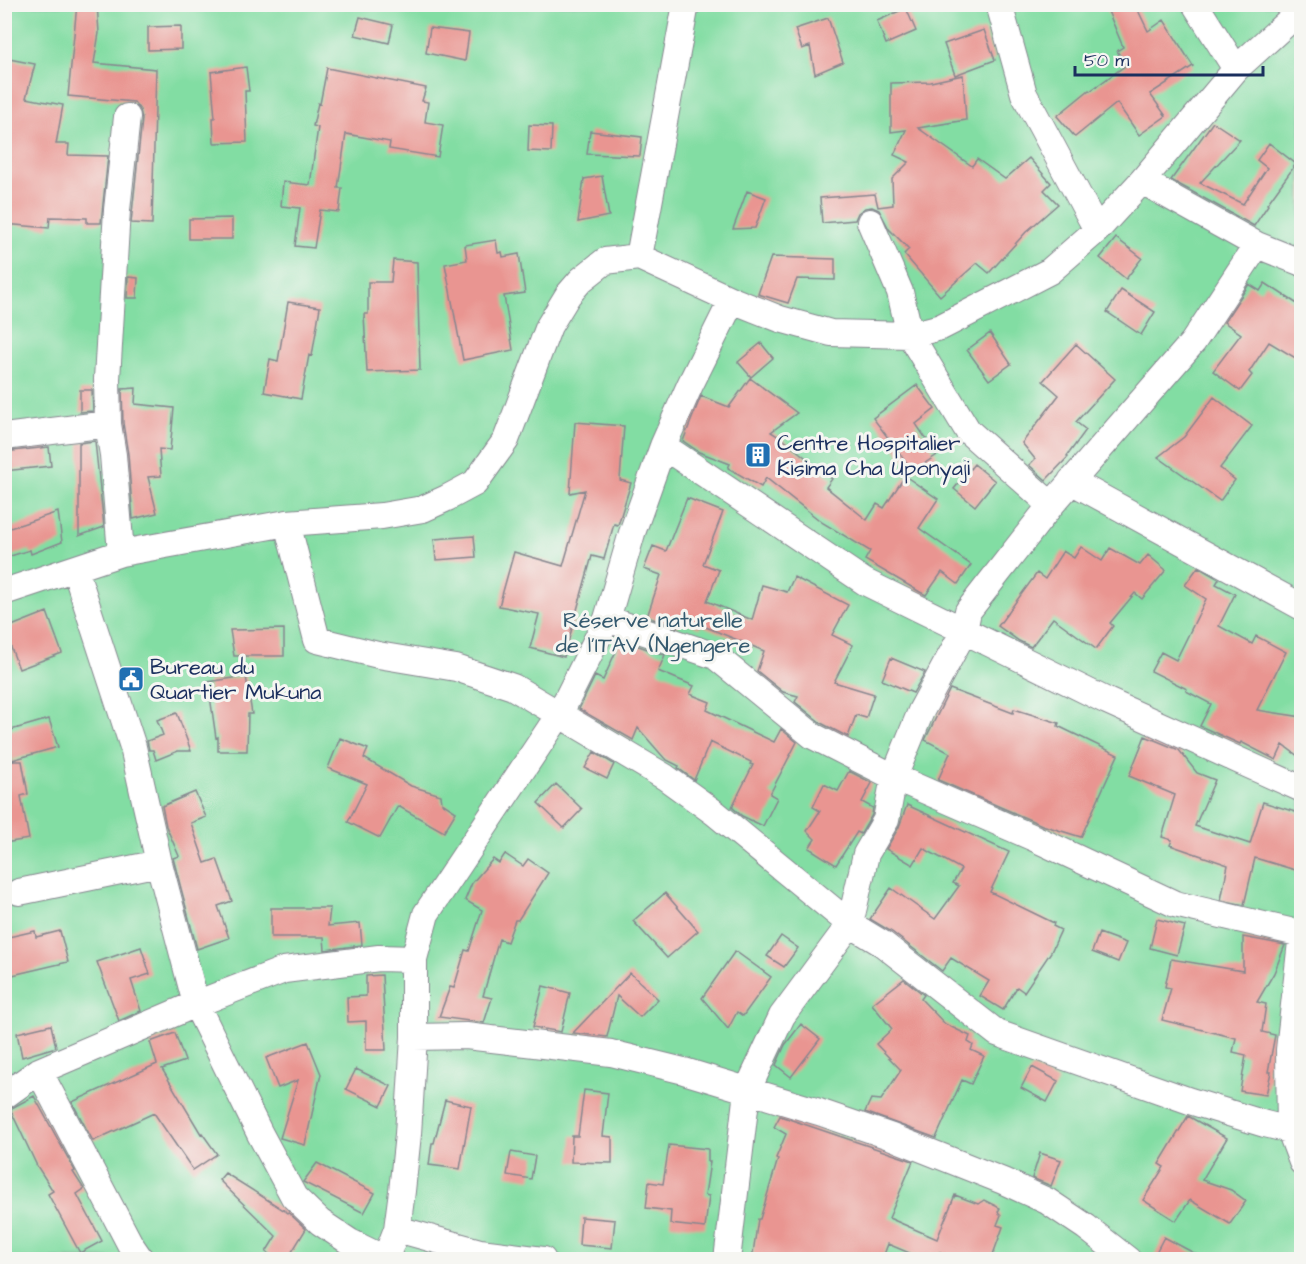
<svg xmlns="http://www.w3.org/2000/svg" width="1306" height="1264" viewBox="0 0 1306 1264" font-family="'Architects Daughter',sans-serif">
  <style>
    .green { fill: #82dda3; stroke: #4e8680; stroke-width: 1.5 }
    .building { fill: #e99591 }
    .lines { fill: none; stroke-linecap: round; stroke-linejoin: round }
    .minor-casing { stroke: #86868e; stroke-width: 28 }
    .minor { stroke: #fff; stroke-width: 26 }
    .labels { text-anchor: middle; stroke-width: 6; stroke-linejoin: round; paint-order: stroke }
    .poi-label { font-size: 22px; fill: #1b2f5e; stroke: #f6f6f2; text-anchor: start }
    .park-label { font-size: 22px; fill: #355a6f; stroke: #f6f6f2 }
  </style>
  <rect width="100%" height="100%" fill="#f6f6f2"/>
  <filter id="ink" filterUnits="userSpaceOnUse"><feTurbulence type="fractalNoise" baseFrequency=".0167" numOctaves="2"/><feDisplacementMap in="SourceGraphic" scale="12" xChannelSelector="R" yChannelSelector="G"/><feConvolveMatrix kernelMatrix="1 2 1 2 8 2 1 2 1" color-interpolation-filters="sRGB"/></filter>
  <filter id="wash" filterUnits="userSpaceOnUse"><feTurbulence type="fractalNoise" baseFrequency=".008" numOctaves="4" result="noise"/><feDisplacementMap in="SourceGraphic" scale="24" xChannelSelector="R" yChannelSelector="G"/><feGaussianBlur stdDeviation="1.35" result="paint"/><feColorMatrix in="noise" values="0 0 0 0 0 0 0 0 0 0 0 0 0 0 0 0 0 1.4 0 .05"/><feComposite in="paint" operator="in"/></filter>
  <g filter="url(#wash)">
    <rect width="100%" height="100%" fill="#f0ddbd"/>
    <path class="green" d="M5,5H1301V1259H5Z"/>
    <g id="blocks">
      <path class="building" d="M77,4H97L99,33L94,63L156,69L152,224L131,223L142,119L140,110L134,102L68,96Z
        M1105,4H1135L1148,31L1164,20L1193,66L1150,94L1166,116L1139,135L1117,103L1075,137L1057,116L1089,90L1090,91L1126,65L1117,51L1123,47Z
        M906,8L916,31L886,44L877,21Z
        M360,17L393,25L389,43L355,35Z
        M828,18L843,62L815,74L810,46L802,49L795,29Z
        M181,26V49L148,50V27Z
        M430,28L469,33L465,61L426,53Z
        M984,30L995,60L955,75L944,44Z
        M4,58L35,64L26,98L63,105L56,144H69L68,155L108,156L101,223H87V218L50,217L49,228L4,224Z
        M246,67L249,91H245L247,142L214,143L213,118H215L211,72Z
        M327,68L426,88L422,101L428,102L425,122L443,125L438,157L389,149L390,142L346,134L338,188H342L339,212L320,210L314,248L295,246L300,208L281,206L283,182L310,185L318,127L313,126L318,103L320,104Z
        M963,75L966,120L918,128L972,166L977,159L1005,179L1029,158L1051,183L1044,190L1058,204L1026,232L989,273L977,263L940,296L904,254L909,249L889,229L879,210L872,207L865,208L858,213L855,220L822,223L820,198L875,194L878,207L893,205L892,179L909,162L894,155L906,130L891,132V83L931,82Z
        M1213,122L1240,140L1200,183L1243,204L1267,168L1257,160L1269,143L1296,164L1267,204L1268,205L1254,226L1171,180Z
        M529,125L552,126L551,152L528,151Z
        M590,131L642,137L640,156L587,154Z
        M602,176L609,216L578,222L584,179Z
        M747,191L766,198L755,228L733,229Z
        M232,218V239H189V219Z
        M1116,238L1142,258L1126,279L1100,258Z
        M496,240L498,253L502,252L503,257L519,254L525,293L504,296L513,350L463,360L445,264L467,260L465,245Z
        M771,257L835,259V280L797,279L788,303L758,294Z
        M393,260L417,262L420,370L367,372L364,314H368V282H391Z
        M128,277L138,278L137,298H127Z
        M1265,283L1302,307V362L1269,342L1249,372L1252,375L1240,391L1213,371L1241,334L1224,322L1249,284L1260,291Z
        M1121,290L1155,312L1141,335L1107,312Z
        M288,302L320,307L312,356L309,355L301,399L264,392L270,359L278,361Z
        M990,333L1011,364L989,380L967,350Z
        M761,343L773,358L751,377L738,362Z
        M1076,344L1115,379L1076,422L1086,430L1067,456L1068,457L1046,480L1029,465L1035,459L1022,443L1059,395L1043,381Z
        M750,378L797,413L771,432L784,440L832,479L826,487L867,520L877,504L884,508L905,476L938,499L919,528L971,565L958,584L942,572L926,595L920,592L865,560L870,551L823,523L766,478L761,487L728,468L730,464L699,452L683,441L701,396L729,407Z
        M917,385L935,409L916,424L937,455L913,471L873,418Z
        M136,388L135,404L174,408L170,450L159,449L161,476L148,477L157,513L133,519L128,454L123,423L122,389Z
        M80,390H92L93,411L80,412Z
        M1214,397L1252,426L1220,468L1235,480L1220,501L1158,457L1184,437Z
        M575,422L624,426L620,480L631,483L618,525L614,524L604,559L592,556L564,657L530,648L539,614L499,606L514,552L563,566L585,490L570,493Z
        M95,441L104,527L79,536V443Z
        M49,447L51,466L4,471V452Z
        M974,464L995,481L975,506L954,489Z
        M687,498L723,512L703,564L719,570L707,601L752,620L762,585L787,592L794,577L848,605L832,635L853,645L834,682L874,694L866,718L856,715L848,737L821,723L795,702L798,696L783,692L757,671L764,651L701,625L699,628L681,619L677,627L647,617L661,575L644,569L653,546L666,551Z
        M58,512L62,542L31,554L30,550L4,558V530Z
        M474,536L476,557L436,560L434,539Z
        M1081,547L1102,561L1110,548L1140,565L1148,555L1166,570L1142,599L1135,593L1110,623L1113,626L1096,649L1053,618L1031,647L1019,641L998,626L1037,573L1045,579L1063,551L1074,558Z
        M1198,567L1219,579L1216,584L1235,594L1219,626L1252,644L1256,636L1286,652L1257,710L1302,717V759L1283,745L1276,760L1241,742L1240,744L1200,726L1211,704L1186,691L1187,689L1151,671L1161,652L1176,660L1206,599L1185,585Z
        M47,612L62,653L19,669L4,629Z
        M284,629V656H234L230,630Z
        M621,640L665,655L658,671L694,686L690,694L710,702L707,710L774,742L781,729L797,742L770,794L777,798L763,826L742,816L732,807L753,765L750,764L751,762L710,742L694,780L678,768L679,766L665,759L638,728L633,740L579,709L595,676L603,680Z
        M891,658L925,672L913,693L882,680Z
        M246,676L252,714H248L247,751H218V737L216,738L208,682Z
        M950,689L1013,713L1014,709L1059,723L1058,726L1118,755L1081,837L1042,825L938,780L950,753L925,740Z
        M177,713L191,751H178L156,760L153,750H149L147,741L163,735L157,720Z
        M49,719L58,747L12,760L4,732Z
        M1145,736L1179,750L1197,773L1215,780L1195,826L1250,844L1263,802L1302,814V872L1255,858L1244,905L1221,900L1228,865L1170,845L1172,840L1162,837L1175,795L1129,776Z
        M340,738L368,749L364,758L411,786L441,795L442,803L456,812L444,832L398,806L380,838L348,822L367,784L328,768Z
        M594,752L614,764L607,779L585,768Z
        M15,761H22L28,794L21,796L29,839L4,843V762Z
        M849,771L872,783L862,802L873,808L872,815L861,834L857,832L836,865L809,848L815,839L807,831L820,811L813,807L824,784L838,791Z
        M556,784L582,809L564,828L538,803Z
        M195,792L206,817L191,823L205,863L217,859L232,901L218,906L229,938L197,949L173,858L179,856L166,826L162,806Z
        M907,805L1009,852L990,892L1054,923L1053,926L1061,930L1051,952L1024,992L1017,987L1003,1010L980,996L989,981L951,958L942,971L892,932L870,919L891,888L935,919L959,886L953,883L961,869L923,848L913,865L886,849L899,827Z
        M505,854L523,866L528,859L548,873L518,920H515L507,942L499,939L483,996L492,998L484,1023L439,1017L450,987L454,988L465,950L469,951L482,910L465,900L472,883L493,859L499,863Z
        M665,893L698,931L667,958L633,921Z
        M271,908H330L328,926L360,923L362,945L325,950L324,937H271Z
        M1157,919L1185,926L1177,955L1150,948Z
        M35,931L36,937L60,931L68,962L4,977V938Z
        M1099,933L1126,943L1118,962L1092,952Z
        M781,936L798,948L784,967L767,956Z
        M1243,937L1285,945L1274,973L1257,1002L1266,1004L1262,1032L1275,1035L1268,1072H1271L1266,1095L1240,1091L1246,1055L1233,1052L1236,1038L1162,1020L1171,988L1165,987L1171,959L1243,971Z
        M141,947L150,974L131,980L141,1011L119,1021L97,962Z
        M735,951L771,977L743,1016L737,1012L728,1029L702,998Z
        M630,973L658,999L640,1017L617,996L607,1037L573,1033Z
        M382,975L386,1050H366V1021L348,1022L347,997L366,996V976Z
        M904,979L924,995L921,999L945,1024L970,1036L968,1042L973,1045L971,1050L984,1056L971,1084L962,1080L936,1138L865,1112L871,1099L881,1100L901,1070L876,1044L892,1029L872,1004Z
        M543,986L570,993L561,1032L533,1027Z
        M801,1024L820,1039L791,1077L776,1065L785,1045Z
        M51,1025L56,1047L22,1057L17,1033Z
        M175,1033L185,1061L162,1069L201,1134L202,1133L217,1154L193,1170L154,1113L93,1141L72,1102L157,1064L150,1042Z
        M308,1042L321,1074L305,1145L280,1138L298,1080L278,1088L266,1058Z
        M1032,1067L1058,1081L1047,1102L1021,1088Z
        M356,1069L391,1086L381,1106L346,1089Z
        M584,1090L608,1093L603,1136L612,1137V1163L571,1162L572,1136H578Z
        M34,1096L75,1171L73,1172L84,1189L77,1194L102,1241L80,1253L48,1194L53,1191L37,1166L10,1109Z
        M445,1100L471,1106L460,1169L429,1165L432,1143H434Z
        M780,1116L913,1161L889,1218L937,1239L955,1195L978,1204L984,1200L1000,1208L998,1212L1001,1215L997,1225L1003,1227L991,1260H961L940,1252L937,1260H926L888,1244L882,1260H752L758,1219H760L778,1159L776,1158L786,1134L774,1127Z
        M1188,1116L1227,1138L1202,1180L1231,1190L1246,1201L1230,1224L1190,1200L1176,1221L1143,1200L1164,1167L1159,1164Z
        M669,1145L708,1149V1162H710L705,1195L709,1196L705,1228L670,1224L671,1211L646,1208L649,1182L663,1184Z
        M511,1152L535,1156L531,1179L507,1175Z
        M1040,1153L1061,1160L1051,1186L1032,1178Z
        M317,1163L375,1193L364,1213L303,1182Z
        M225,1173L290,1214L306,1229L287,1260H278L266,1252L276,1236L219,1180Z
        M581,1217L615,1220L612,1248L579,1245Z
        M1164,1237L1207,1260H1152Z"/>
    </g>
  </g>
  <g filter="url(#ink)">
    <use href="#blocks" fill-opacity="0" stroke="#86868e" stroke-width="1.5"/>
    <g class="lines">
      <defs>
        <path id="minor" d="M999,4L1024,94L1097,230
          M1195,4L1236,69
          M1142,181L1257,245L1302,263
          M870,222L900,292L910,335L968,431L1051,505
          M639,257L686,4
          M4,437L108,424
          M663,446L865,582L1107,701L1302,789
          M1071,481L1302,607
          M287,523L317,640L378,655L456,668L513,687L665,777L715,813L850,924L883,944L997,1033L1190,1101L1265,1124L1290,1130L1302,1125
          M121,553L113,455L108,424L107,379L117,210L127,117
          M75,569L133,747L159,863L196,1004L260,1134L294,1197L320,1222L350,1242L385,1259
          M4,592L121,553L287,523L382,516L423,509L447,498L475,483L506,440L549,326L568,295L581,280L605,261L639,257L732,300L780,319L831,333L910,335L941,327L1050,271L1097,230L1142,181L1236,69L1302,9
          M607,619L715,656L813,736L894,777L1034,838L1175,904L1302,934
          M19,892L159,863
          M1302,933L1289,1050L1290,1130L1302,1162
          M414,1037L466,1036L611,1053L684,1071L819,1112L892,1137L1003,1181L1047,1201L1086,1227L1128,1260
          M39,1071L130,1244L141,1260
          M4,1096L39,1071L196,1004L284,970L379,958L414,959
          M397,1229L480,1252L543,1260
          M385,1260L397,1229L402,1191L408,1134L414,1037V959L426,914L559,715L607,619L632,533L663,446L690,385L732,300
          M727,1260L747,1091L782,1016L850,924L866,854L886,820L894,777L921,711L964,631L968,611L1051,505L1193,342L1257,245"/>
      </defs>
      <use href="#minor" class="minor-casing"/>
      <use href="#minor" class="minor"/>
    </g>
  </g>
  <defs>
    <symbol id="building-square" viewBox="-11 -11 22 22"><rect x="-9" y="-9" width="18" height="18" rx="4" fill="#1f6fb2" stroke="#f6f6f2"/><path d="M-4-6H4V6H1V3H-1V6H-4ZM-2.5-4.3h1.7v1.8h-1.7ZM.8-4.3h1.7v1.8H.8ZM-2.5-1h1.7V.8h-1.7ZM.8-1h1.7V.8H.8Z" fill="#fff"/></symbol>
    <symbol id="civic-square" viewBox="-11 -11 22 22"><rect x="-9" y="-9" width="18" height="18" rx="4" fill="#1f6fb2" stroke="#f6f6f2"/><path d="M-.6-6.5H3V-4.5H.6V-3L4-1V1h2V6H-6V1h2V-1L-.6-3ZM-1.2 2.5V6h2.4V2.5Z" fill="#fff"/></symbol>
  </defs>
  <g fill-rule="evenodd">
    <use href="#building-square" x="743" y="440" width="30" height="30"/>
    <use href="#civic-square" x="116" y="664" width="30" height="30"/>
  </g>
  <g class="labels">
    <g class="poi-label">
      <text x="777" y="450">Centre Hospitalier<tspan x="777" dy="25">Kisima Cha Uponyaji</tspan></text>
      <text x="150" y="674">Bureau du<tspan x="150" dy="25">Quartier Mukuna</tspan></text>
    </g>
    <g class="park-label">
      <text x="653" y="627">Réserve naturelle<tspan x="653" dy="25">de l'ITAV (Ngengere</tspan></text>
    </g>
  </g>
  <rect width="1306" height="1264" fill="none" stroke="#f6f6f2" stroke-width="24"/>
  <path d="M1075 66v9h188v-9" fill="none" stroke="#1b2f5e" stroke-width="3"/>
  <text x="1084" y="66" font-size="18" fill="#1b2f5e" stroke="#f6f6f2" stroke-width="4.5" paint-order="stroke">50 m</text>
</svg>
